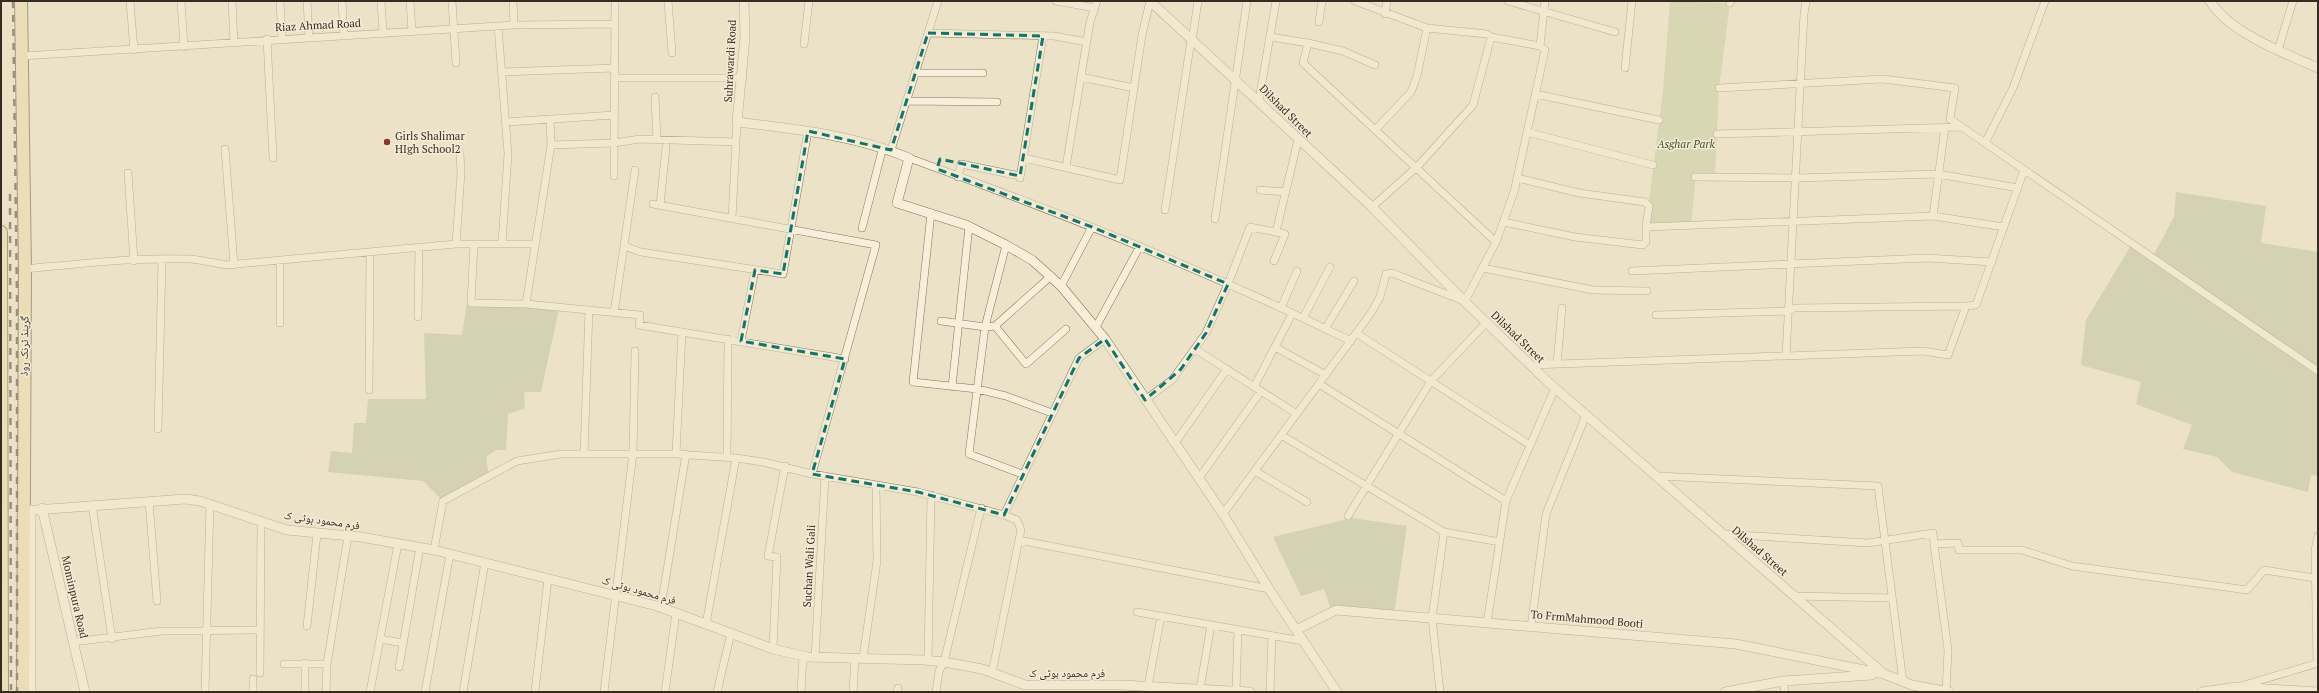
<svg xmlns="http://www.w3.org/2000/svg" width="2319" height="693" viewBox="0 0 2319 693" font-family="'PT Serif','Noto Naskh Arabic',serif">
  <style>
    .green { fill: #c1c89b }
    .cemetery { fill: #b8be9a }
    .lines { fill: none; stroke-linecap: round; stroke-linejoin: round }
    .minor-casing { stroke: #85745e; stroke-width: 8 }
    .tertiary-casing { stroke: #85745e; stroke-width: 10 }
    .primary-casing { stroke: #534331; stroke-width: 14 }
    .minor { stroke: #f6efd9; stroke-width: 7 }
    .tertiary { stroke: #f6efd9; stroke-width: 9 }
    .primary { stroke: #ebd7a2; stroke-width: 12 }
    .rail { stroke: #372c20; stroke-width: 2.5; stroke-dasharray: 7 7; stroke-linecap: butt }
    .marked { fill: none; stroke: #0f766e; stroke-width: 3; stroke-dasharray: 8 5; stroke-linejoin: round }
    .poi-dot { fill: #903532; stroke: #f3ecd6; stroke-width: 1.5 }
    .labels { text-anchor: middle; stroke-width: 3; stroke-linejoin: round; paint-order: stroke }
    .street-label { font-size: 11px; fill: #372c20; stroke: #f3ecd6 }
    .poi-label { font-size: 11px; fill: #372c20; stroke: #f3ecd6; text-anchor: start }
    .park-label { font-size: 11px; font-style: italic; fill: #455128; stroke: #f3ecd6 }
  </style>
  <rect width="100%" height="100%" fill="#ebe2c7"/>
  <path class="green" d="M1670,1L1730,3L1719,88L1715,173H1696L1691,225L1646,227L1663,90Z"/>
  <path class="cemetery" d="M2176,192L2266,206L2261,243L2318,252V476L2311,475L2308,492L2232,472L2217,457L2183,449L2192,425L2136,404L2141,382L2081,365L2086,320L2132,244L2152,258L2174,217Z
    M467,303L560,304L541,392H524L525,408L508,414L506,450H496L486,457L489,477L443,501L423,481L328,472L331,451L352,453L354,423H366L368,399H426L424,333L462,335Z
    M1352,518L1407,526L1394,615L1332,612L1324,589L1301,596L1273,537Z"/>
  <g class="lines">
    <defs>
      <path id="minor" d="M130,1L134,50
        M181,1L184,47
        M232,1L234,43
        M280,1L282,38
        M307,1L309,37
        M342,1L344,35
        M381,1L383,32
        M410,1L412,31
        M452,1L456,63
        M513,1L514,25
        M668,1L672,53
        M1056,1L1095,8
        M1355,1L1427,28L1487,34L1491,37L1540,46
        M1508,1L1615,32
        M1730,3L1731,1
        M1385,14L1387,1
        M1319,22L1322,1
        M498,26L508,154L502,243
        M928,33L1054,36L1087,42
        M1270,37L1308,43L1303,63L1496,242
        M267,39L273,158
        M1192,41L1198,1
        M1308,43L1343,51L1375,65
        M804,44L809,1
        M2278,50L2293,1
        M22,56L514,25L615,24
        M1625,68L1632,1
        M502,72L615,68
        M915,73H983
        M1081,77L1134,88
        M615,78H743
        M1719,88L1883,79L1955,88L1950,119L2318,371
        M1535,94L1659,120
        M655,97L657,139
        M1259,100L1276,1
        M906,101L997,102
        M506,122L614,115
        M1945,127L1933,216L2004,227
        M1375,130L1411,92L1417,76L1427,28
        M1527,132L1653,165
        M1717,134L1961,127
        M1985,143L2013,88L2045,1
        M551,145L614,143L640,139L736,142
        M225,149L234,265
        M891,150L938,1
        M909,158C1059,212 1208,271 1351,341
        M1024,158L1120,180L1142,35L1150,1
        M1066,167L1090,22L1097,1
        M128,173L134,261
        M614,176L615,1
        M958,177L961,164L1020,176
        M1695,177L1795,178L1938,174L2018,188
        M1020,178L1043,36
        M1517,178L1579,193L1645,202L1649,206L1646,227L1933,216
        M1260,190L1286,192
        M653,204L876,245L812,474
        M660,205L666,147
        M1372,207L1417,167L1473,105L1491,37
        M1165,210L1191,40
        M931,213L913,382L977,389L1006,396L1052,413
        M732,218L737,122
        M1215,219L1247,1
        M1504,222L1575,237L1643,245L1646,242V227
        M862,228L883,147
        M456,244L461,173L460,154
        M474,244L471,303L526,304L640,315L639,325L845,359
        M1006,245L985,327L969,454L1022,474
        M624,246L635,170
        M1274,261L1285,234L1276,232
        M1483,268L1593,290L1647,291
        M25,269C79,264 135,257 190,259C202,260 214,263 226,265L456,244H535
        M1632,271L1927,258L1992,262
        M1061,286L1092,227
        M526,304L551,145L550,119
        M1281,308L1297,271
        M614,313L624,246L641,252L783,274L808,131
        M1656,315L1788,311L1794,308L1966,306
        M418,317L419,248
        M1303,318L1330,267
        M941,321L985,327L995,326L1051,276
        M280,323V262
        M995,326L1026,364L1066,329
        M1096,327L1140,246
        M1325,329L1354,281
        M1356,333L1530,445
        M741,341L755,270
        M1275,347L1326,375
        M1195,349L1297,414
        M1786,356L1804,14L1806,1
        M1557,364L1562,308
        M1531,365L1923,351L1948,355L1966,306L1976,305L2024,170
        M1319,384L1506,501
        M952,387L969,226
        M1254,387L1292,314
        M369,390L370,253
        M1145,400L1172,380L1206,333L1228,284L1250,227L1276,232L1298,140
        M158,429L162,260
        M1281,435L1444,532L1500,542
        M1175,443L1227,369
        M584,454L589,310
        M676,454L682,332
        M727,457L728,339
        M1255,471L1307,502
        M1656,476L1878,486L1903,682
        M1199,478L1261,391
        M149,501L157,601
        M92,505L112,639
        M1223,514L1371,313L1380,297L1386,274L1392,273L1464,301L1466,299L1496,242L1514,192L1545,50L1540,46L1545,1
        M1004,515L1079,358L1105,339
        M1348,516L1431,381L1486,323
        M1723,534L1868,543L1933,533L1934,544
        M1019,540L1269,589
        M434,550L443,501L517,461L561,454H676L736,458L763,462L812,474L918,492L1004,515L1017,520L1021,530L992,673
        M1794,596L1892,598
        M661,607L686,454
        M1137,612L1303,641
        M1487,623L1506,501L1555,388
        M706,624L736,458
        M307,626L317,534
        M1531,627L1546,514L1586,415
        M380,639L403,643
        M73,642L162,631L260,630
        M773,649L777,557L768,556L785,466
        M815,658L825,476
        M863,658L877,561L876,485
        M928,660L931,495
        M284,664H327
        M2317,664L2315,550L2318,536
        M399,667L420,547
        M260,673L261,521
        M1783,681L1785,692
        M1148,686L1161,616
        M2241,686L2318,663
        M1200,689L1211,625
        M1236,691L1238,630
        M1946,691L1948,650L1934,544L1958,543L1959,550H2022L2072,566L2247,590L2264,570L2315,578
        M205,692L210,504
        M253,692V679
        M305,692V663
        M326,692L327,664L348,536
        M370,692L398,544
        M425,692L450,554
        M463,692L485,562
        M535,692L548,579
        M604,692L633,453L635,351
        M665,692L676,613
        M717,692L731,633
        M801,692L803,656
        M853,692L855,658
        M897,692L898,688
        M936,692L939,671L944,662L981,508
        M1270,692L1272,636
        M1440,692L1432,618L1444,532"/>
      <path id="tertiary" d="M744,1L745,37L737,122C795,129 855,135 909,158L897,203L966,225L1006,245L1032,260L1061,286L1105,339L1223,514L1269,589L1337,692
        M1150,1L1372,207L1464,301L1548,382L1884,674
        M2210,1C2230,33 2284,53 2318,68
        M42,508L85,692
        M22,511L185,499L200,501L287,530L361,537L434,550L657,606L773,649L808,657L924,660L944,662L982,669L1025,685H1122L1250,692
        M1296,630L1336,610L1736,644L1884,674L1912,685L1949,692
        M31,692V510
        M1725,692L1783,681L1872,675
        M2202,692L2237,687L2318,692"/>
      <path id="primary" d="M21,1L25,269L23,692
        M1,232L2,692"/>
    </defs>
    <use href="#minor" class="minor-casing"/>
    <use href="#tertiary" class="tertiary-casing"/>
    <use href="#primary" class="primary-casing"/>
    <use href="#minor" class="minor"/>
    <use href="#tertiary" class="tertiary"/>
    <use href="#primary" class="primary"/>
    <path class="rail" d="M13,1L17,296V692
      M10,194L11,690"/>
  </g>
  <path d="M0 0H2319V693H0ZM928,33L1043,36L1020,176L940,159L937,169L1092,227L1228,284L1206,333L1181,369L1145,400L1105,339L1079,358L1004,515L918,492L812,474L845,359L741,341L755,270L783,274L808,131L891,150Z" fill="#ebe2c7" fill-opacity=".55" fill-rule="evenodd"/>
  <path class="marked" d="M928,33L1043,36L1020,176L940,159L937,169L1092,227L1228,284L1206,333L1181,369L1145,400L1105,339L1079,358L1004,515L918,492L812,474L845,359L741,341L755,270L783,274L808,131L891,150Z"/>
  <circle class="poi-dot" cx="387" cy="142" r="4"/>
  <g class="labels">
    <g class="street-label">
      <text transform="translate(318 25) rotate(-3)" y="4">Riaz Ahmad Road</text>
      <text transform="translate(730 61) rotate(-87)" y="4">Suhrawardi Road</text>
      <text transform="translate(1286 111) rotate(45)" y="4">Dilshad Street</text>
      <text transform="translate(1518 337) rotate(44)" y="4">Dilshad Street</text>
      <text transform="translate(24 346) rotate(-89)" y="4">گرینڈ ٹرنک روڈ</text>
      <text transform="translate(322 520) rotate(8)" y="4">فرم محمود بوٹی ک</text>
      <text transform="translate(1760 551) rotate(41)" y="4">Dilshad Street</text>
      <text transform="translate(809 566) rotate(-87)" y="4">Suchan Wali Gali</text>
      <text transform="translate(639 590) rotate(16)" y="4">فرم محمود بوٹی ک</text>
      <text transform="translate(75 597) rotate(77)" y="4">Mominpura Road</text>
      <text transform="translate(1587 619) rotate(5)" y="4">To FrmMahmood Booti</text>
      <text x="1067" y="677">فرم محمود بوٹی ک</text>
    </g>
    <g class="poi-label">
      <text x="395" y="140">Girls Shalimar<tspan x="395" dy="13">HIgh School2</tspan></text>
    </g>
    <g class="park-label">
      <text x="1686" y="148">Asghar Park</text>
    </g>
  </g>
  <rect width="2319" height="693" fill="none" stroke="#372c20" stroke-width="4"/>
</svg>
